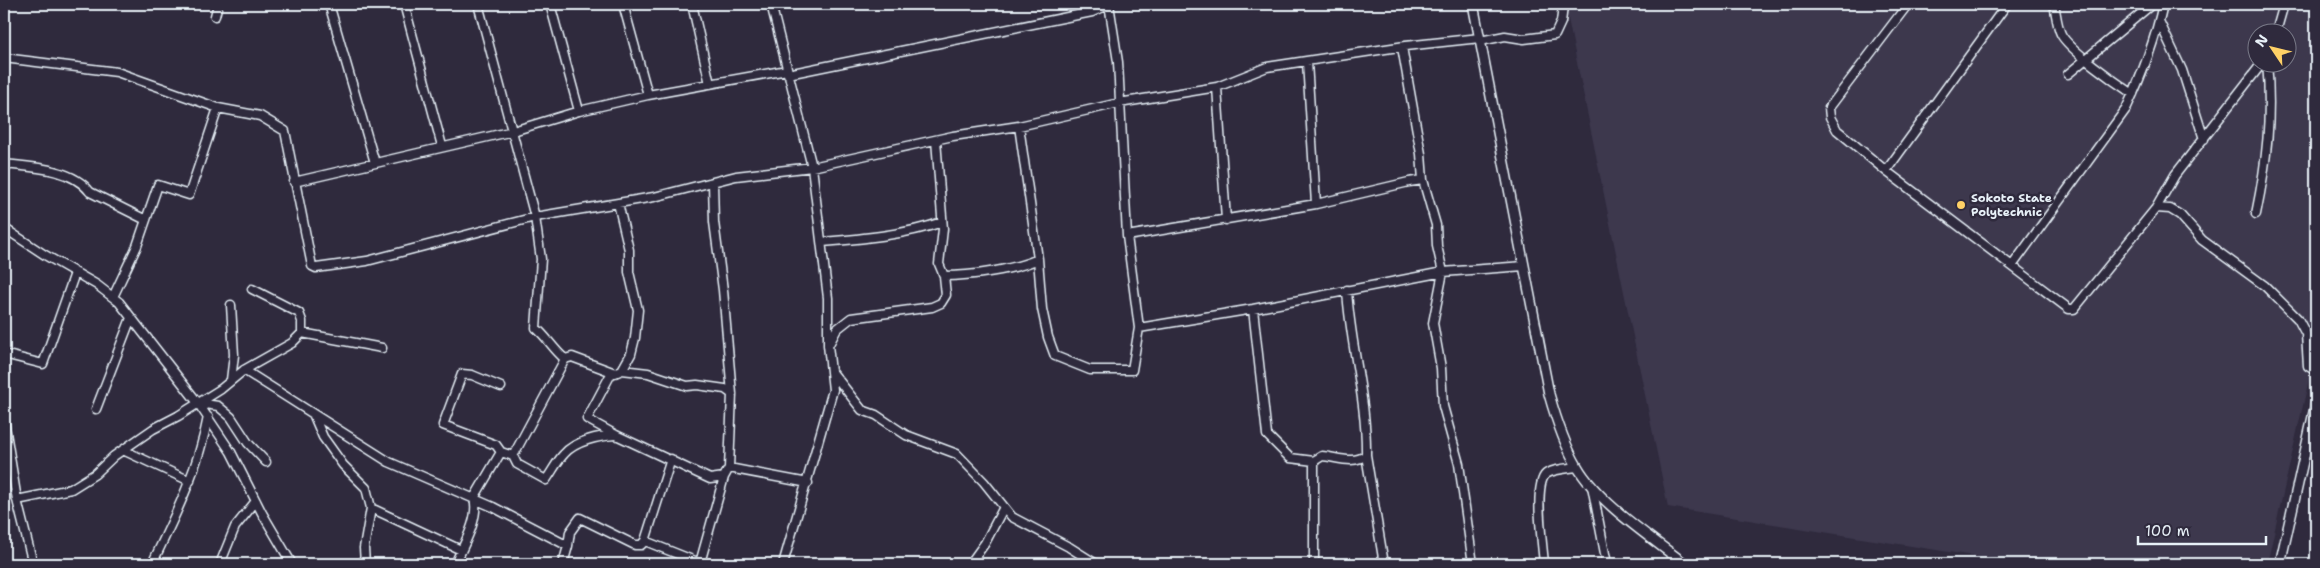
<svg xmlns="http://www.w3.org/2000/svg" width="2320" height="568" viewBox="0 0 2320 568" font-family="'Shantell Sans',sans-serif">
  <style>
    .built { fill: #3d384e; fill-rule: evenodd }
    .lines { fill: none; stroke-linecap: round; stroke-linejoin: round }
    .minor-casing { stroke: #e8f1f8; stroke-width: 11 }
    .tertiary-casing { stroke: #e8f1f8; stroke-width: 12 }
    .minor { stroke: #2f2a3d; stroke-width: 8 }
    .tertiary { stroke: #2f2a3d; stroke-width: 9 }
    .poi-dot { fill: #ffd166; stroke: #2f2a3d; stroke-width: 2 }
    .labels { text-anchor: middle; stroke-width: 5; stroke-linejoin: round; paint-order: stroke }
    .poi-label { font-size: 12px; font-weight: bold; fill: #e8f1f8; stroke: #2f2a3d; text-anchor: start }
  </style>
  <rect width="100%" height="100%" fill="#2f2a3d"/>
  <filter id="ink" filterUnits="userSpaceOnUse"><feTurbulence type="fractalNoise" baseFrequency=".02" numOctaves="2"/><feDisplacementMap in="SourceGraphic" scale="10" xChannelSelector="R" yChannelSelector="G"/><feConvolveMatrix kernelMatrix="1 2 1 2 8 2 1 2 1" color-interpolation-filters="sRGB"/></filter>
  <g filter="url(#ink)">
    <path class="built" d="M1565,4H2316V348L2267,564H2024L1668,507ZM2258,32H2288V62H2258Z"/>
    <g class="lines">
      <defs>
        <path id="minor" d="M329,4L375,163
          M404,4L442,146
          M550,4L579,111
          M623,4L648,95
          M692,4L710,84
          M771,4L812,167L828,298V345L833,390L783,564
          M1109,4L1118,62L1127,236L1139,328
          M1908,4L1829,108L1830,117L1837,130L1886,171L2069,309H2074L2156,208L2175,175L2263,62
          M2054,4C2056,13 2057,26 2061,34C2068,49 2118,84 2133,94
          M215,16L218,4
          M2159,21L2182,70L2204,139
          M2276,32L2284,4
          M1480,41L1505,36L1524,39L1555,35L1561,22L1563,7
          M1402,47L1421,154L1423,180L1436,225L1437,246L1443,272L1433,323L1441,368L1443,406L1459,464L1473,564
          M4,58L117,72L218,108L260,116L285,131L312,266L316,268L367,261L535,217L654,197L736,176L812,167L953,136L1019,126L1119,103L1217,87L1267,67L1405,46L1480,38
          M1307,62L1316,204
          M788,74L1092,12L1110,4
          M2068,74L2151,5L2156,4
          M1217,87L1226,220
          M1019,126L1038,259L1042,309L1048,337L1055,356L1090,370H1132L1139,328L1253,309L1443,272L1524,266
          M4,164C31,167 72,168 90,192L146,220
          M1886,171L2007,4
          M294,182L513,131L579,111L648,95L787,70
          M713,182L714,222L723,290L732,394L729,468L808,483
          M2156,208L2170,209L2180,215L2202,240L2265,286L2298,319L2306,334L2308,366L2316,371
          M2256,214C2267,161 2272,116 2267,62
          M4,228L45,255L97,285L119,302L198,403L231,452L262,513L292,564
          M1127,236L1316,204L1409,182L1423,180
          M822,242C860,239 906,235 942,222
          M2012,266L2126,109C2142,75 2155,41 2163,4
          M944,276C970,276 1014,270 1038,259
          M252,289L299,313L302,321V333
          M113,297L137,246L158,185L189,195L218,108
          M1253,309L1267,435L1290,458L1314,461L1322,456C1336,457 1354,465 1366,455C1367,399 1350,345 1347,290
          M829,344L837,329L851,318L932,307L941,303L946,295L944,276L939,264L943,229L936,140
          M4,354L43,364L75,273
          M565,359L572,357L615,373L622,370L631,354L635,338L638,310L629,272V250L618,203
          M244,370L389,462L493,507L568,546L563,564
          M622,370L648,373L687,386L697,385L725,389L732,394
          M612,372L587,419L616,435L710,479L724,477L729,468
          M832,372L862,410L876,415L906,435L957,454L984,482L1012,517L1069,547L1096,564
          M231,380L234,355L231,305
          M501,387L472,375L462,374L443,425L496,445L501,452
          M198,403L218,406L231,417L248,443L266,462
          M96,409L131,318
          M314,416L323,437L343,465L366,488L371,508L364,548L365,564
          M4,420L17,500L33,564
          M123,450L190,481
          M1366,455L1384,564
          M513,456L517,464L546,480C552,472 557,461 564,454C575,441 599,436 615,435
          M1592,486L1607,564
          M17,500L71,489L95,474L114,456L153,429L178,416L221,389L244,370L292,343L302,333L382,348
          M371,508L461,550
          M645,541L700,563L724,477
          M568,546L570,532L580,518L635,545H641L645,541L671,459
          M152,564C175,516 198,470 208,417
          M220,564L235,527L256,501
          M455,564C463,546 480,518 474,498L501,452L513,456L565,359C553,349 547,337 536,328L541,259L535,217L478,4
          M970,564L985,543L1004,507
          M1314,564V461
          M1544,564C1543,547 1533,485 1546,474C1553,469 1569,468 1577,467"/>
        <path id="tertiary" d="M1473,4L1549,394C1556,419 1564,444 1577,466C1598,503 1652,538 1685,564
          M2280,564L2316,403"/>
      </defs>
      <use href="#minor" class="minor-casing"/>
      <use href="#tertiary" class="tertiary-casing"/>
      <use href="#minor" class="minor"/>
      <use href="#tertiary" class="tertiary"/>
    </g>
  </g>
  <circle class="poi-dot" cx="1961" cy="205" r="5"/>
  <g class="labels">
    <g class="poi-label">
      <text x="1971" y="202">Sokoto State<tspan x="1971" dy="14">Polytechnic</tspan></text>
    </g>
  </g>
  <rect width="2320" height="568" fill="none" stroke="#2f2a3d" stroke-width="20"/>
  <rect x="10" y="10" width="2300" height="548" fill="none" stroke="#e8f1f8" stroke-width="2" filter="url(#ink)"/>
  <g transform="translate(2272 48) rotate(305)"><circle r="24" fill="#2f2a3d" stroke="#797a88"/>
  <path d="M0-4L9 19L0 12L-9 19Z" fill="#ffd166"/>
  <text y="-8" font-size="14" font-weight="bold" text-anchor="middle" fill="#e8f1f8">N</text>
  </g>
  <path d="M2138 536v8h128v-8" fill="none" stroke="#e8f1f8" stroke-width="2.5"/>
  <text x="2145" y="536" font-size="15" fill="#e8f1f8" stroke="#2f2a3d" stroke-width="4" paint-order="stroke">100 m</text>
</svg>
